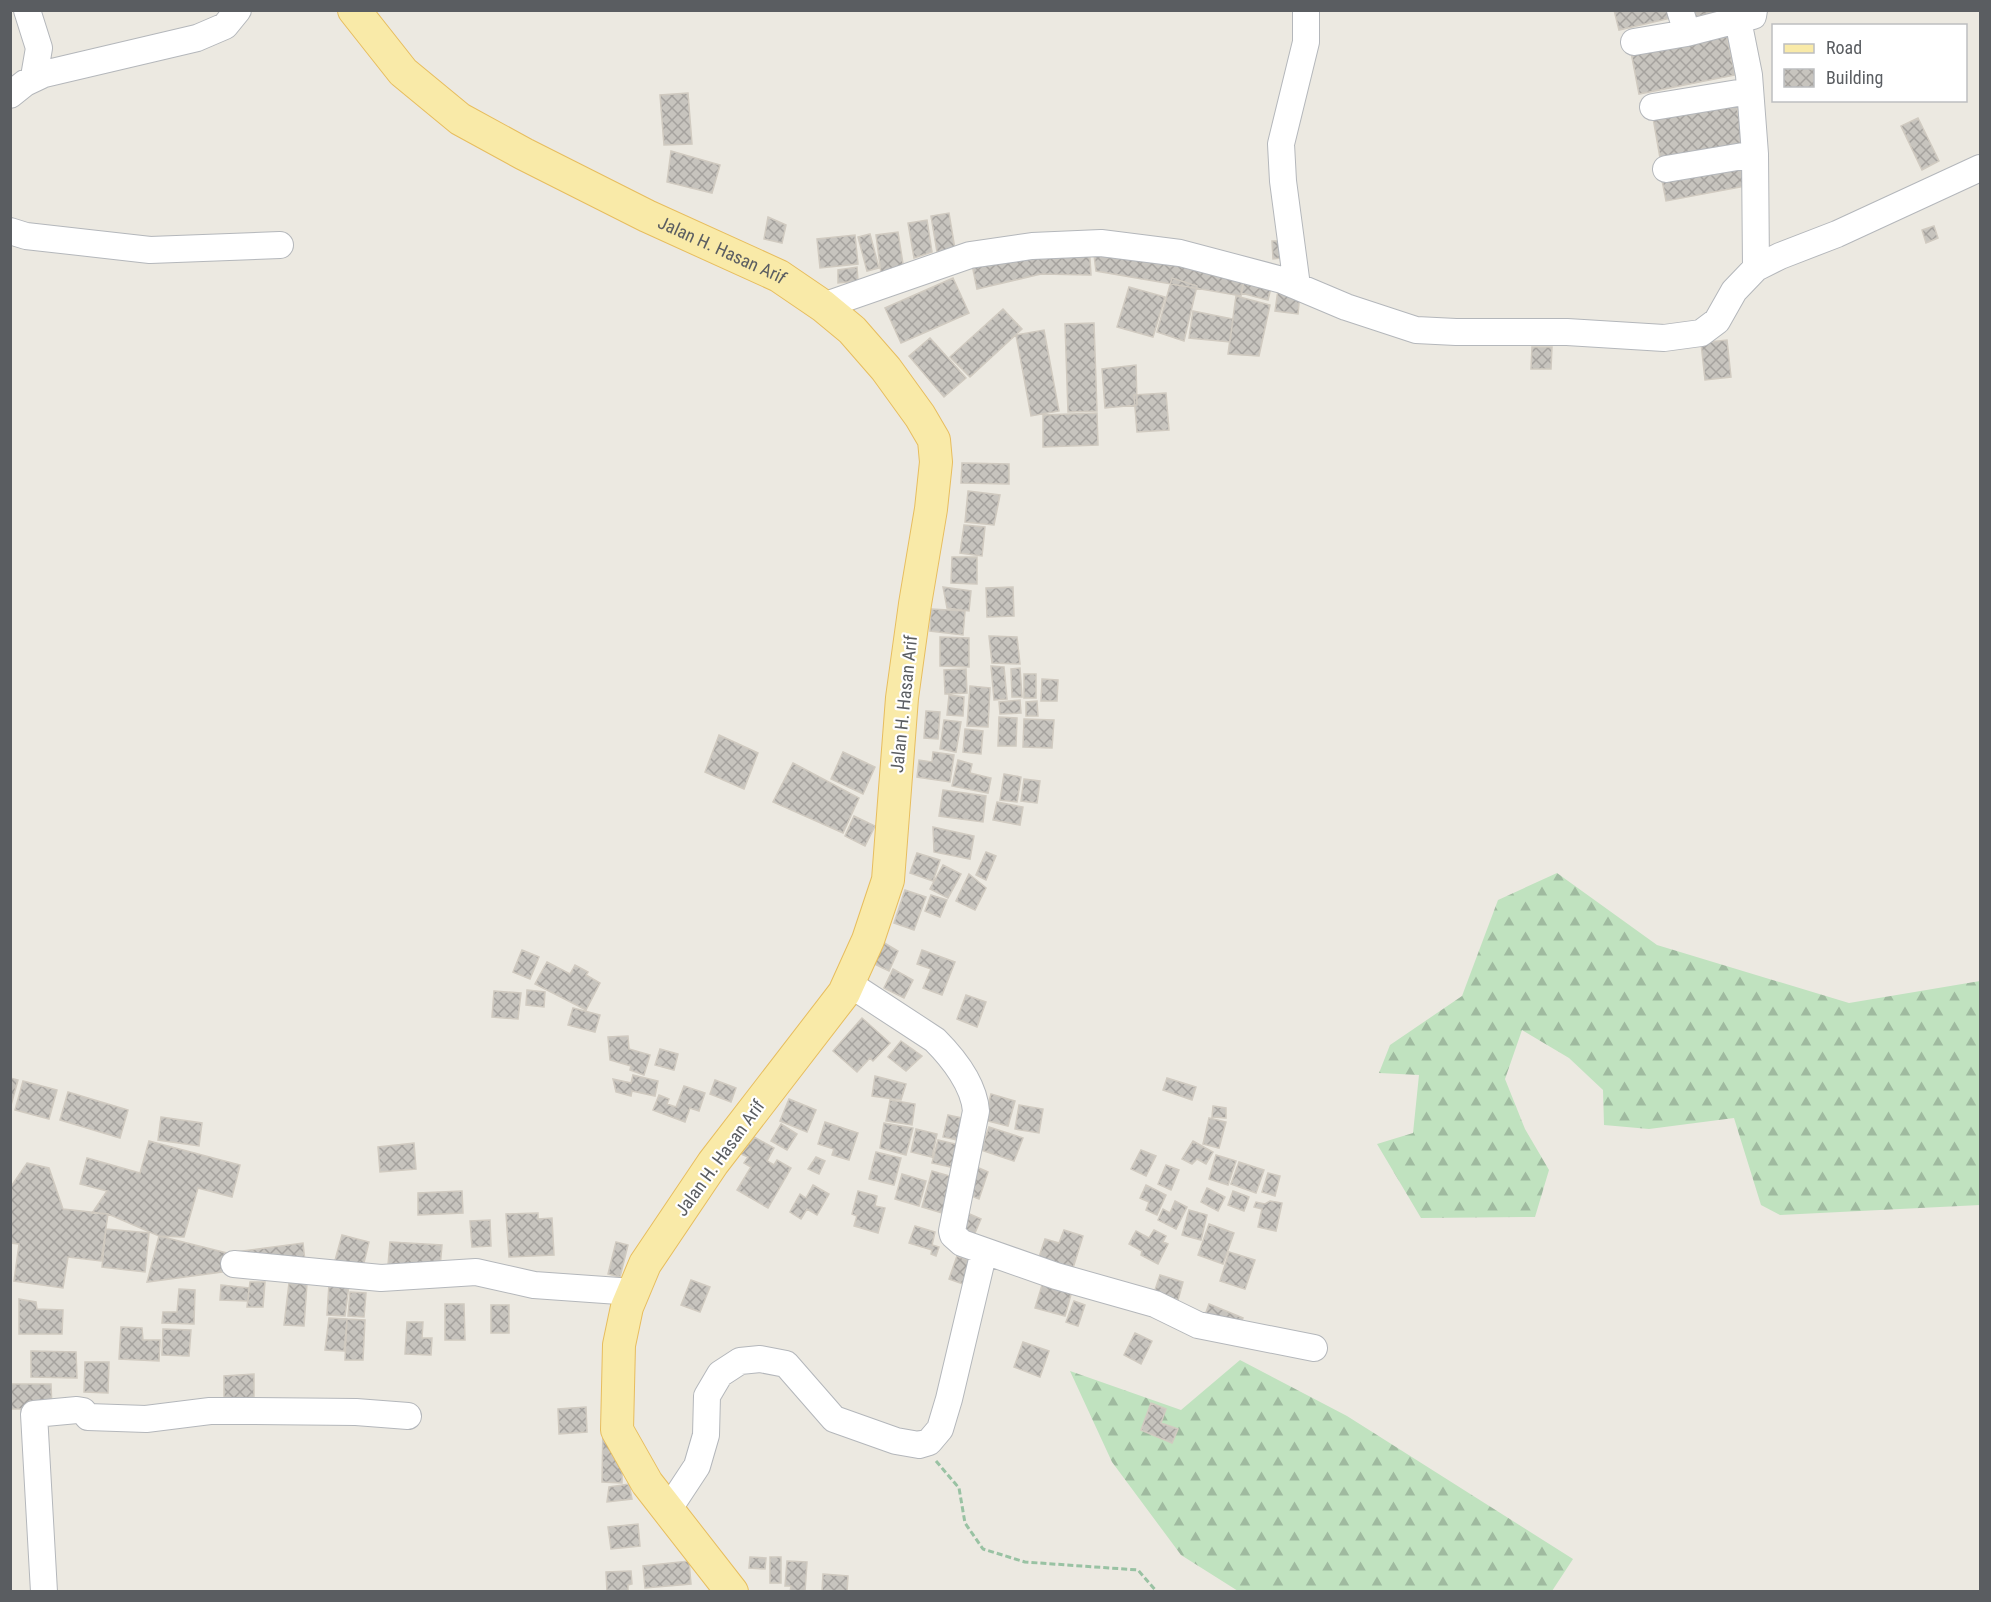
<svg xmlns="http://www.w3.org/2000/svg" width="1991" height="1602" viewBox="0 0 1991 1602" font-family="'Roboto Condensed',sans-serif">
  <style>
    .forest { fill: url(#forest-firs) }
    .building { fill: url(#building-cross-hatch); stroke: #d0cac0; stroke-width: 1.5 }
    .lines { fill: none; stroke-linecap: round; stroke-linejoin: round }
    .minor-casing { stroke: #b4b7bb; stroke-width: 28 }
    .major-casing { stroke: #e7bd5e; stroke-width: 34 }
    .path { stroke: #99c2a3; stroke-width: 3; stroke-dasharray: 6 3; stroke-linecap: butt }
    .minor { stroke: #fff; stroke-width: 26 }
    .major { stroke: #f9eaa8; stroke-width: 32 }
    .labels { text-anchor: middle; stroke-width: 4.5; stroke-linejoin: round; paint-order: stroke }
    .street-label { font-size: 18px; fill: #5a5d61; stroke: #fff }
  </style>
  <defs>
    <pattern id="forest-firs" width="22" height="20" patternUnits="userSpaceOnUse" patternTransform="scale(1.5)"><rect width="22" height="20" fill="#c0e2bf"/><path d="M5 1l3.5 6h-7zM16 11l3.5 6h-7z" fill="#9fba9f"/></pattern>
    <pattern id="building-cross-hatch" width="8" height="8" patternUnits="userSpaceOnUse" patternTransform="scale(1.5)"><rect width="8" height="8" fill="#c7c4be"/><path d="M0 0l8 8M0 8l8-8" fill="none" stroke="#a5a29e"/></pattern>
  </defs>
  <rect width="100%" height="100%" fill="#ece9e1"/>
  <path class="forest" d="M1557,873L1657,945L1849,1003L1980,981V1205L1780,1215L1761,1205L1734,1118L1649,1129L1604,1125L1603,1090L1569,1058L1522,1030L1505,1079L1525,1129L1549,1170L1535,1217L1421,1218L1377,1144L1413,1133L1419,1075L1379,1073L1390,1045L1462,996L1498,900Z
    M1240,1360L1347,1416L1573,1559L1552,1591H1238L1181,1555L1112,1462L1070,1371L1181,1410Z"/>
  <path class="building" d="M1614,10H1669L1671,18L1619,30Z
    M1688,10H1718L1691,19Z
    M1725,28L1735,75L1639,94L1630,47Z
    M688,93L692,144L664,145L660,95Z
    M1735,97L1744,144L1660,158L1652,112Z
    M1918,118L1939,161L1922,170L1901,126Z
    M671,151L720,165L712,193L667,182Z
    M1741,160L1746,186L1666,201L1661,175Z
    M949,213L955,249L937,252L931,216Z
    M768,217L786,225L782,243L764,239Z
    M927,220L932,252L914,258L908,223Z
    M1934,226L1938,238L1926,243L1922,230Z
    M898,232L904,270L881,273L876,235Z
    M870,234L879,268L867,271L858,237Z
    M855,235L858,264L820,268L817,239Z
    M1272,241H1286L1289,257L1273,259Z
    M1089,243L1091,275L1041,274L977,289L970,255Z
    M1093,247L1245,274L1241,296L1096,271Z
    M857,267L858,281L838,283V270Z
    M1246,273L1273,280L1268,300L1241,293Z
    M953,278L969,313L901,343L885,308Z
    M1172,278L1197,286L1184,341L1157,332Z
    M1129,287L1165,297L1153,337L1117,327Z
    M1278,290L1300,293L1298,314L1275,311Z
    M1236,296L1270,305L1259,356L1228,354Z
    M1003,309L1022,329L970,377L950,357Z
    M1193,311L1233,319L1230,342L1189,338Z
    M1094,323L1097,411L1068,412L1065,324Z
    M1044,330L1059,411L1031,416L1016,335Z
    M930,338L966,378L944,397L909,356Z
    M1727,340L1731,377L1705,380L1701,343Z
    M1532,347H1552L1551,369H1531Z
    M1136,365L1137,405L1105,408L1102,369Z
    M1166,393L1169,430L1137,432L1134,395Z
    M1097,413L1098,445L1043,447V415Z
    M962,463L1009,464V484L961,483Z
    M968,491L1000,495L994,525L965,522Z
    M964,525L985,527L982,556L960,553Z
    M952,557H977V584L951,583Z
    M943,587L971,591L969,611L947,608Z
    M1013,587L1014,616L987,617L986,588Z
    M931,609L965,611L963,635L930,631Z
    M989,636L1017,637L1020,664L992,663Z
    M940,637L969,638V667L940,666Z
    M991,666L1004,667L1007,699L994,700Z
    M1020,668L1022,697H1012L1011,669Z
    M966,669L967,693L945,694L944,670Z
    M1024,674H1036V698H1024Z
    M1042,679L1058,680L1057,701H1041Z
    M970,686L990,688L988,727L967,726Z
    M949,695L964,697L963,716L947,715Z
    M1020,700L1021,713L1000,714L999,702Z
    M1037,701L1038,716H1026V702Z
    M926,711L940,712L938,739L924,738Z
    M999,717L1017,718L1016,746H998Z
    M1024,719L1054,720L1052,748L1023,747Z
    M944,720L961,722L956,752L940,749Z
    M965,729L983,731L981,754L963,752Z
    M719,735L758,753L744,789L705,772Z
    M843,752L875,767L863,794L831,779Z
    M933,752L954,755L950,782L917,777L919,760L932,762Z
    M958,760L972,764L970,773L991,778L988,793L952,786Z
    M793,763L859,798L843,833L773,802Z
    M1004,774L1021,777L1017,802L1000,800Z
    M1024,779L1040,781L1037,803L1021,801Z
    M943,790L986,796L983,822L939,816Z
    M997,802L1023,807L1020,825L993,820Z
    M854,816L875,826L865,846L845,836Z
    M933,827L974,836L970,859L934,852Z
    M986,852L996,856L986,880L976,875Z
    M917,853L940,860L933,881L910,873Z
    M943,865L961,874L948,898L930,889Z
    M969,874L986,888L975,910L956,901Z
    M905,890L926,897L914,930L894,923Z
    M931,895L947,900L940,917L925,911Z
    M881,941L898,951L889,971L870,962Z
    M522,950L539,957L530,979L513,972Z
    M922,950L955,962L942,995L923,988L931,969L917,964Z
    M547,962L570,974L575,965L588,972L586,975L600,983L586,1010L535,984Z
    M893,969L913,980L904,998L884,988Z
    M527,990L545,992L544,1007L526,1005Z
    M494,991L521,993L518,1019L492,1017Z
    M966,995L986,1002L977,1027L957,1019Z
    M573,1008L600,1015L595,1032L568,1025Z
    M862,1018L890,1043L873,1061L870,1058L857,1072L833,1051Z
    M628,1036L629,1049L650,1055L644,1075L630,1070L631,1066L610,1060L608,1037Z
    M901,1041L922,1056L906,1071L888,1057Z
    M660,1049L678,1054L674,1070L655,1065Z
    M633,1075L658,1081L655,1096L632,1091L631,1096L616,1092L613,1079L631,1083Z
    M875,1076L906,1084L901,1100L872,1096Z
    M10,1078L18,1080L10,1109Z
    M1167,1078L1196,1087L1192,1100L1163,1090Z
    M715,1080L736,1088L731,1102L710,1094Z
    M23,1081L57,1090L49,1119L15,1110Z
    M684,1086L705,1093L699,1111L690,1108L685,1122L653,1110L659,1095L669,1099L667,1104L676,1107Z
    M68,1092L128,1110L120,1138L60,1120Z
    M991,1094L1015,1101L1008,1126L984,1120Z
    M789,1099L816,1110L807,1132L780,1121Z
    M890,1100L915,1104L912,1125L886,1121Z
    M1019,1105L1043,1109L1039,1133L1015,1129Z
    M1213,1106L1226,1108V1118L1212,1117Z
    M948,1115L972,1120L967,1142L943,1137Z
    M161,1117L202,1123L199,1146L158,1140Z
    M1209,1118L1226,1122L1219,1148L1203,1144Z
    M825,1122L858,1133L849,1160L832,1155L834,1149L818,1144Z
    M884,1123L913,1128L906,1155L880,1148Z
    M781,1124L797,1134L787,1150L771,1141Z
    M989,1127L1023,1138L1014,1161L981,1150Z
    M916,1129L937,1134L932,1157L911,1152Z
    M754,1137L774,1148L767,1161L774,1165L777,1160L791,1168L768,1208L737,1190L751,1167L744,1163L748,1157L741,1154Z
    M938,1140L964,1146L960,1169L932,1163Z
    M149,1141L240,1165L232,1197L198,1188L184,1237L159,1236L108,1214L92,1213L107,1191L80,1184L87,1158L140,1173Z
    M1193,1141L1213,1152L1206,1164L1197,1159L1192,1164L1182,1159Z
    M414,1143L416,1169L380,1172L378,1147Z
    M1141,1150L1156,1156L1146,1176L1131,1169Z
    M876,1152L901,1158L894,1185L869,1179Z
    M1216,1155L1236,1161L1228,1185L1209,1179Z
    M816,1157L825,1161L819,1174L808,1169Z
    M1239,1162L1264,1170L1256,1193L1231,1184Z
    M27,1163L49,1168L63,1209L108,1214L101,1261L68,1257L63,1288L14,1281L19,1244L10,1243V1188Z
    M972,1165L988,1172L979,1199L964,1193Z
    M1166,1165L1179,1170L1171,1190L1158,1184Z
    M932,1171L960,1179L949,1215L922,1207Z
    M1268,1173L1280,1176L1275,1196L1262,1192Z
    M902,1174L926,1181L919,1206L895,1199Z
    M813,1185L829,1194L817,1215L807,1209L801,1219L790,1212L800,1194L806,1198Z
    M1146,1185L1166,1195L1157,1215L1146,1210L1149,1202L1140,1198Z
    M1207,1188L1225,1197L1218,1211L1201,1202Z
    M462,1191L463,1213L418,1215V1193Z
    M858,1191L877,1196L875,1206L885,1208L878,1233L854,1226L857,1216L852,1214Z
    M1233,1191L1249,1197L1244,1211L1228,1205Z
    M1175,1201L1187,1207L1176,1229L1158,1220L1163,1209L1170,1213Z
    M1270,1201L1282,1203L1276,1231L1258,1227L1262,1209L1254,1207L1256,1202L1265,1204Z
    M1189,1210L1207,1215L1201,1240L1182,1235Z
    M965,1212L981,1219L972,1240L955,1232Z
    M538,1213V1219L552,1218L554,1255L509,1257L506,1214Z
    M490,1220L491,1246L472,1247L470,1221Z
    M1209,1224L1234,1233L1223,1264L1198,1255Z
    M915,1226L935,1232L932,1245L939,1247L936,1256L931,1254L932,1250L909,1243Z
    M106,1229L149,1233L145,1272L102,1267Z
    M1064,1230L1083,1236L1073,1268L1039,1257L1045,1239L1059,1243Z
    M1154,1230L1166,1236L1163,1242L1168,1244L1158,1264L1141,1255L1142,1251L1129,1244L1136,1231L1149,1238Z
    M342,1235L369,1242L362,1271L334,1264Z
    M159,1236L227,1253L303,1243L305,1261L147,1282Z
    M390,1242L442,1245L440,1268L388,1265Z
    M616,1242L628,1245L620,1277L608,1274Z
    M1229,1252L1255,1260L1245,1289L1220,1281Z
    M957,1256L974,1262L966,1285L949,1279Z
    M1160,1275L1183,1282L1178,1300L1154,1293Z
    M691,1280L710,1287L700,1312L681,1305Z
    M250,1282H265L263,1307H247Z
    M1043,1282L1072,1291L1065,1316L1035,1308Z
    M289,1283H307L304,1326L284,1325Z
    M329,1284L349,1285L345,1316L327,1315Z
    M221,1285L249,1288L248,1301L220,1300Z
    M179,1289L195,1290L194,1324L162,1323L163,1312H177Z
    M350,1292L366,1293L364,1317L348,1316Z
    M19,1299L36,1302L37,1309L63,1310L62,1334H19Z
    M1074,1301L1085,1305L1078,1326L1066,1322Z
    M445,1304H464L465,1340H445Z
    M1209,1304L1243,1318L1239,1329L1205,1315Z
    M491,1305H509V1333H491Z
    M329,1318L347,1319L344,1351L325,1350Z
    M347,1319L365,1320L363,1360H345Z
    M407,1322H423L422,1338H432L431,1355L405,1354Z
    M121,1327L142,1328L143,1340H160L159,1361L119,1359Z
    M163,1329L191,1330L189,1356L162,1355Z
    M1135,1333L1152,1341L1141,1364L1124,1355Z
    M1023,1342L1049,1351L1040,1377L1014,1367Z
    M31,1351L76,1352L77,1378L31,1377Z
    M85,1362H109L108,1393L84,1392Z
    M254,1374V1401H224V1376Z
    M10,1384H51L52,1409H10Z
    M1151,1403L1166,1409L1161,1423L1178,1429L1172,1443L1141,1430Z
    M586,1407L587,1432L559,1434L558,1409Z
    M603,1425H623L622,1483L602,1482Z
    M629,1484L632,1499L607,1502L609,1487Z
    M638,1524L640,1546L611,1549L608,1527Z
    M750,1557L766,1558L765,1569L749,1568Z
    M770,1557H781V1583H770Z
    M689,1561L691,1584L645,1588L643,1566Z
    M787,1561L807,1562L805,1592H790L791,1586H785Z
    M631,1571L632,1584L628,1585V1592H607L606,1572Z
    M823,1574L848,1576L847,1592L822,1591Z"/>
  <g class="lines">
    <defs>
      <path id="minor" d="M27,10L39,48L34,77
        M1680,10L1687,33L1753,16L1754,10
        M1738,20L1749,75L1755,154L1756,268
        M1634,42L1687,33
        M10,95L25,83L44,74L197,38L225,26L238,10
        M1653,107L1750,91
        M1666,169L1755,154
        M10,231L26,236L150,250L280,245
        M1297,286L1283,181L1281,144L1306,42V10
        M823,306L970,255L1032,246L1101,243L1180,253L1282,280L1346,307L1416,330L1456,332H1567L1664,338L1701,333L1717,321L1734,291L1756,268L1780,256L1837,234L1980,168
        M848,983L935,1040C953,1058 974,1085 976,1111L952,1231L953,1235L962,1243L1056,1276L1155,1304L1198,1325L1314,1348
        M234,1264L381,1278L476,1272L534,1285L633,1292
        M668,1510L697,1466L706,1435L707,1396L720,1374L740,1361L760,1359L786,1364L834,1419L896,1441L919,1445L929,1442L940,1429L949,1399L984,1251
        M44,1592L34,1414L77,1410L83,1411L88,1417L146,1419L210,1411H242L356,1412L408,1416"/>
      <g id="major">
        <path id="s1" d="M354,10L403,72L460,119L524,154L647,216L779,276L823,306L852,330L886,369L920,416L934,440L936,462L931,509L915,604L902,698L888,880L868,940L844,993L713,1163L645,1264L627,1307L619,1345L617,1430L647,1483L732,1592"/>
      </g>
    </defs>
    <use href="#minor" class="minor-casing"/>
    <use href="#major" class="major-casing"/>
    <path class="path" d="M936,1461L959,1488L965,1523L983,1549L1025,1562L1138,1570L1157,1592"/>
    <use href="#minor" class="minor"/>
    <use href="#major" class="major"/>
  </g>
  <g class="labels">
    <g class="street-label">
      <text dy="6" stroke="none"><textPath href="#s1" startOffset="446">Jalan H. Hasan Arif</textPath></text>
      <text transform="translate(904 704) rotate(-84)" y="6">Jalan H. Hasan Arif</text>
      <text transform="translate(720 1158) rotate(-54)" y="6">Jalan H. Hasan Arif</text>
    </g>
  </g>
  <rect width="1991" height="1602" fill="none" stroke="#5a5d61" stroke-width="24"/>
  <rect x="1772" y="24" width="195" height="78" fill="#ffffff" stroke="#bdbec0" stroke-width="1.5"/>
  <rect x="1784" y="44" width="30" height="9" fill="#f9eaa8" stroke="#bdbec0" stroke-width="1.5"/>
  <text x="1826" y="54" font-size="18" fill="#5a5d61">Road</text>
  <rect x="1784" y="69" width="30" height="18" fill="url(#building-cross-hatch)" stroke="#bdbec0" stroke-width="1.5"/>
  <text x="1826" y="84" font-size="18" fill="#5a5d61">Building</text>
</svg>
